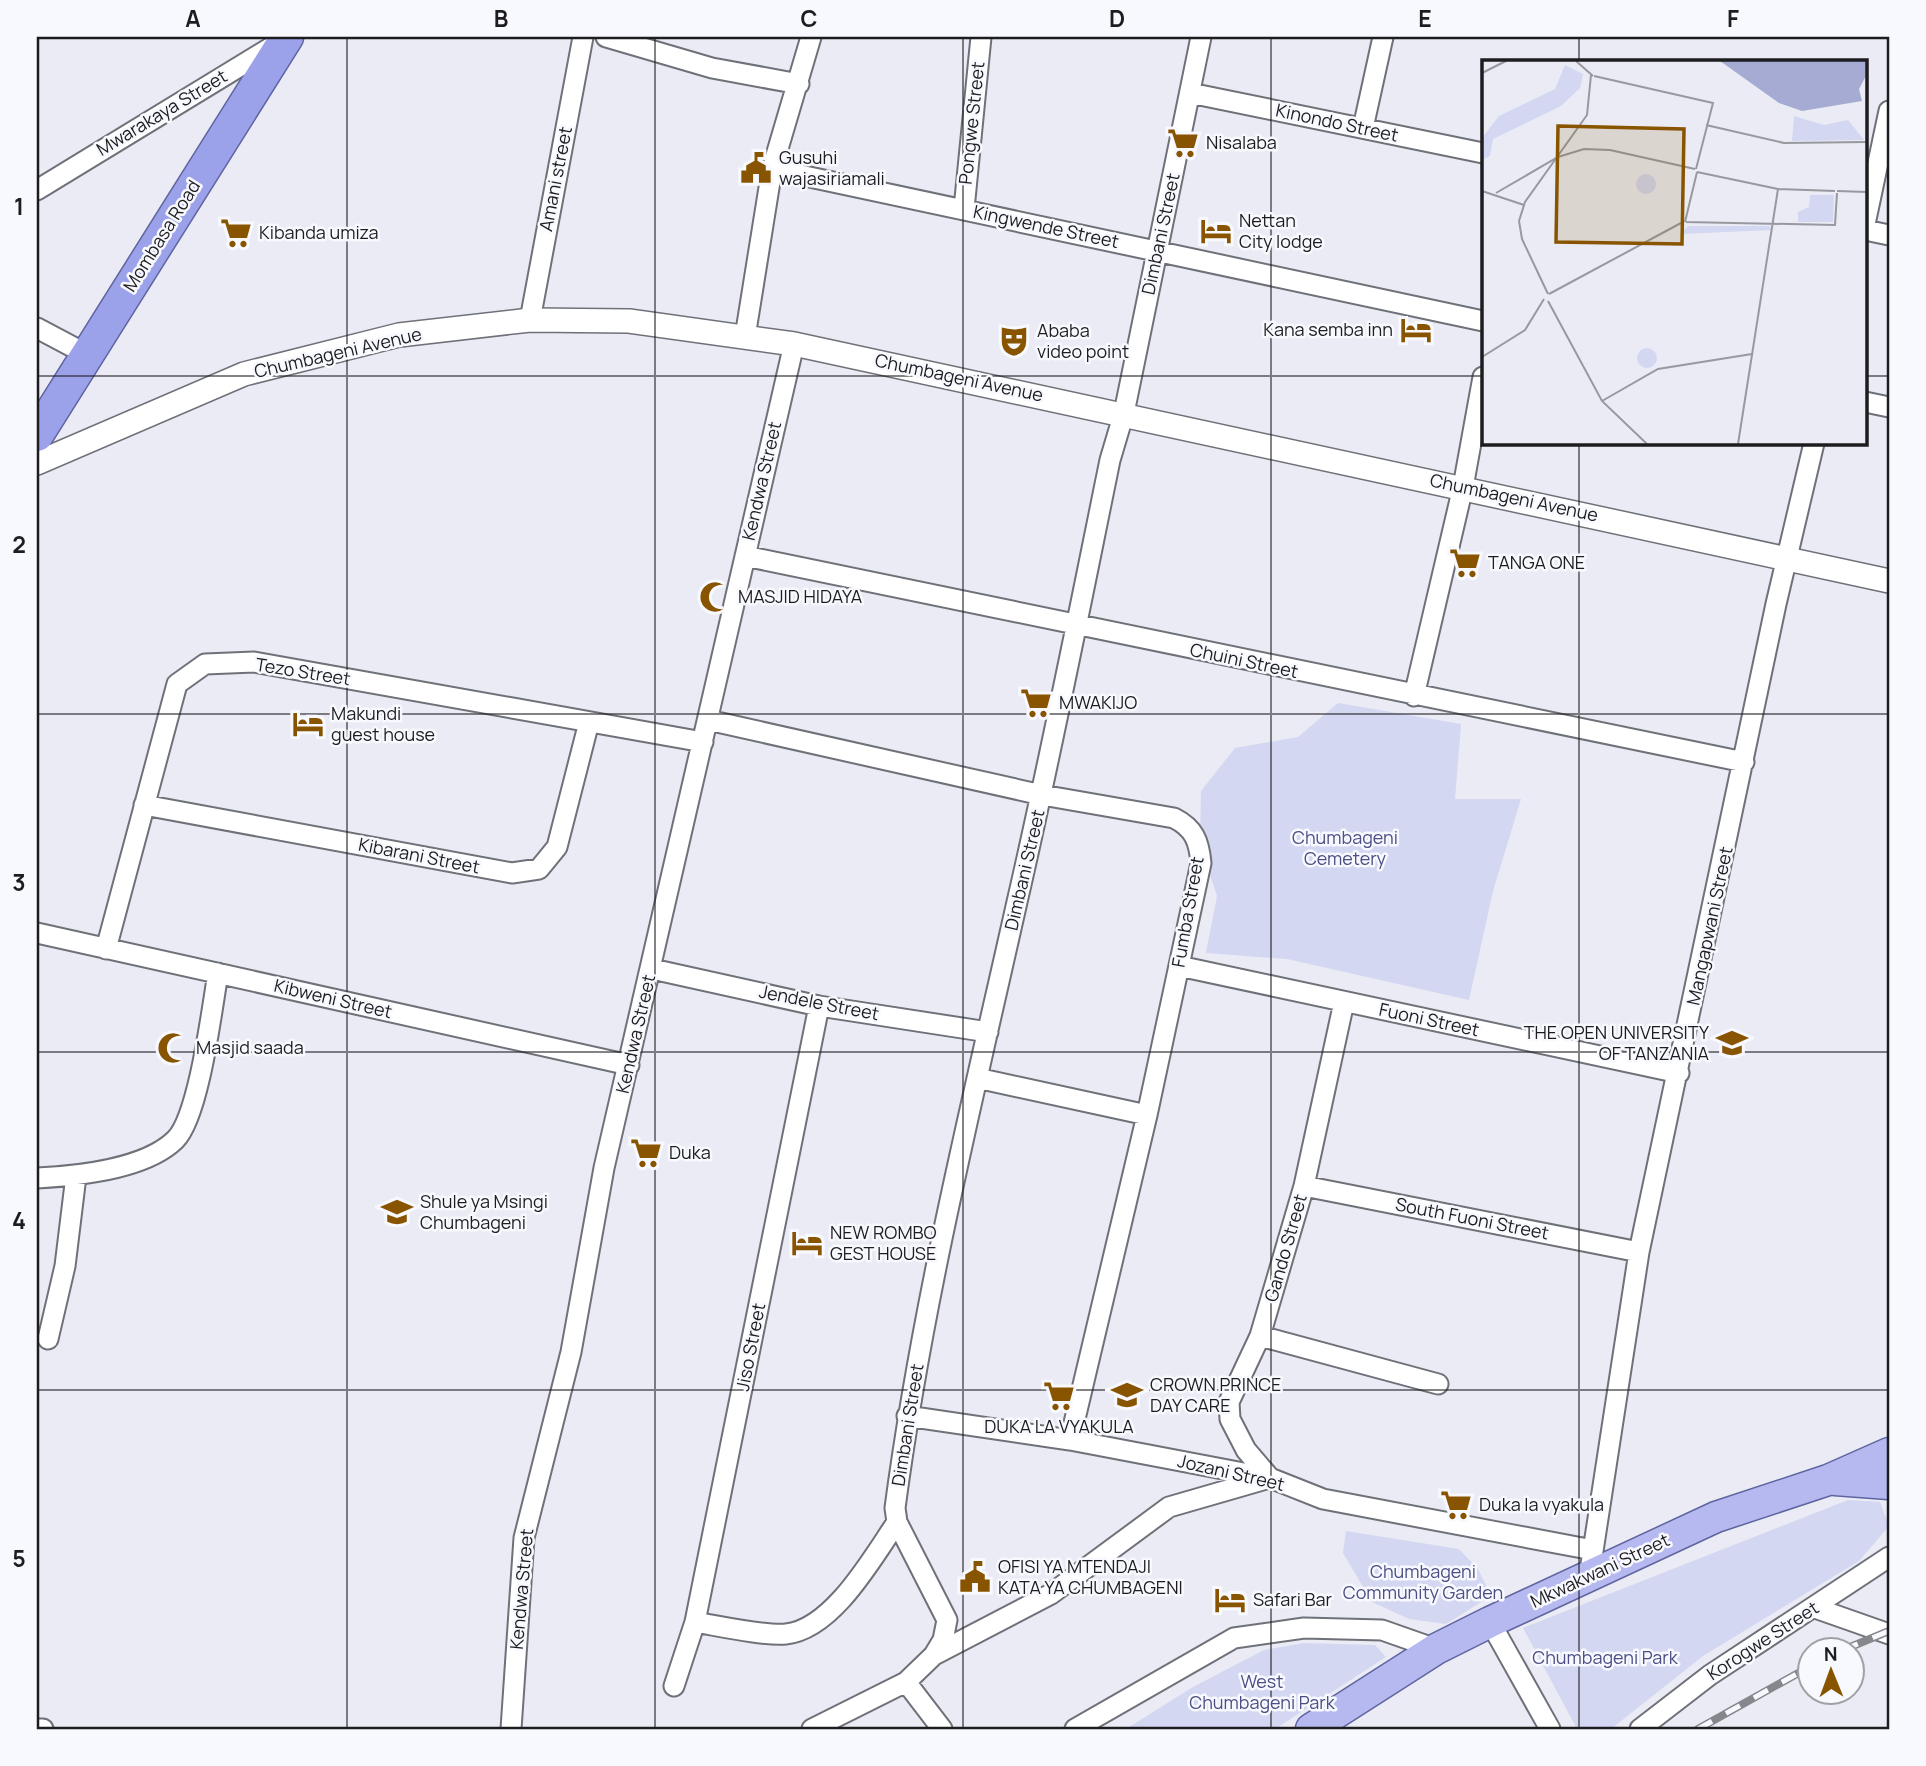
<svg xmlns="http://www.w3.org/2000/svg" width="1926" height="1766" viewBox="0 0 1926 1766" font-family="Manrope,sans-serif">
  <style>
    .green { fill: #d3d7f1 }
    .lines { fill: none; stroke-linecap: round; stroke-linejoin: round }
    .minor-casing { stroke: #6f7179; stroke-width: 23 }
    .tertiary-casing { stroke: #6f7179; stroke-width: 26 }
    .primary-casing { stroke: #5f64a0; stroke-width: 33 }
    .trunk-casing { stroke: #5f64a0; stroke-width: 35 }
    .minor { stroke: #fff; stroke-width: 19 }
    .tertiary { stroke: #fff; stroke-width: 23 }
    .primary { stroke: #b5b9ef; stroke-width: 30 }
    .trunk { stroke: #9ca2ea; stroke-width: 32 }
    .rail-casing { stroke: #86878d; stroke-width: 8 }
    .rail { stroke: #f8f9fe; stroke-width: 5; stroke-dasharray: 16; stroke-linecap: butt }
    .grid { fill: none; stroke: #1d1d20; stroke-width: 2; stroke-opacity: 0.55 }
    .labels { text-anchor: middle; stroke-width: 5; stroke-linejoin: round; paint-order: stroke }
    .street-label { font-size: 18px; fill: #1d1d20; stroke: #f8f9fe }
    .poi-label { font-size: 18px; fill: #1d1d20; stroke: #f8f9fe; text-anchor: start }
    .park-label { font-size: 18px; fill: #4b4f84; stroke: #f8f9fe }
    .inset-road { fill: none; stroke: #98999f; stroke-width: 2 }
    .view { fill: #895400; fill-opacity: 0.15; stroke: #895400; stroke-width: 3.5 }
    .inset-edge { fill: none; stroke: #1d1d20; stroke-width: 3.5 }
    .neatline { fill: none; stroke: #1d1d20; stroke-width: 2.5 }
    .grid-label { font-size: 23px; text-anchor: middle; font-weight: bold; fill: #1d1d20 }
  </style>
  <rect width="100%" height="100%" fill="#eaebf4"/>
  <path class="green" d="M1338,703L1461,724L1455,799H1521L1493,891L1469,1000L1287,959L1206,953L1217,896L1200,845L1201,791L1235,748L1298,737Z
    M1848,1500L1880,1502L1889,1526L1859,1561L1703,1656L1611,1729H1577L1523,1628Z
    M1346,1531L1459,1549L1478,1569L1491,1596L1446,1624L1409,1619L1372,1602L1343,1553Z
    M1304,1643L1375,1645L1386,1657L1275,1729H1126L1193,1687L1264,1650Z"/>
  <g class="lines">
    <defs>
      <path id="minor" d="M606,37L712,68L799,84
        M1190,93L1483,153
        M1363,128L1383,37
        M772,169L1483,321
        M37,190L278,43
        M964,209L981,37
        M1865,224L1889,111
        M1865,230L1889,235
        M530,320L583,37
        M37,328L88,355
        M745,337L772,169L811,37
        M1865,402L1889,407
        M745,556L1744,762
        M1414,696L1463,487L1483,377
        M708,720L1042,795L1174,818C1194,828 1199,841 1201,863L1147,1115L1070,1440
        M144,805L512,873L539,869L557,847L589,722
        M37,933L629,1065
        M106,949L177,684L205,664L254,662L703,742
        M1179,966L1679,1073
        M652,969L819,1006L988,1032
        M977,1078L1147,1115
        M37,1178C77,1176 145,1169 175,1140C199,1117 212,1008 218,973
        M1304,1186L1639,1252
        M1260,1336L1438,1384
        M48,1339L65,1266L76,1176
        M907,1416L1070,1440L1270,1478L1323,1499L1593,1550
        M1270,1478L1246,1450L1230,1419L1229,1402L1260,1336L1304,1186L1344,1002
        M1589,1577L1639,1252L1776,604L1814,443
        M1815,1608L1889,1634
        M695,1622C719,1626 763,1636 786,1634C833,1629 873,1557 897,1522
        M1490,1622L1550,1729
        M934,1655L1051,1594L1169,1507L1266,1479
        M906,1682L942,1729
        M674,1686L695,1622L819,1006
        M37,1729H43
        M511,1729L524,1538L571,1352L604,1168L794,344
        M812,1729L906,1682L934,1655L943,1640L947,1620L897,1522L895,1508C922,1304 972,1103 1017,902C1051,755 1080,607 1110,460L1124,413L1201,37
        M1075,1729L1234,1638L1304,1628L1382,1630L1436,1649
        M1640,1729L1710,1675L1889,1557"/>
      <path id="tertiary" d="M37,463L244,374L399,335L530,320L629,321L794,344L1889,581"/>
      <path id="primary" d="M1835,1480L1889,1484
        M1311,1729L1436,1649L1490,1622L1716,1517L1828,1480L1889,1453"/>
      <path id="trunk" d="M37,435L287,37"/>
    </defs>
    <use href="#minor" class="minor-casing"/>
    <use href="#tertiary" class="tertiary-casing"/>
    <use href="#primary" class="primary-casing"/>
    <use href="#trunk" class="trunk-casing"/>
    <use href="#minor" class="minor"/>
    <use href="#tertiary" class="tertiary"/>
    <use href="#primary" class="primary"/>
    <use href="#trunk" class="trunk"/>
    <defs>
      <path id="rail" d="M1843,1650L1889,1631
        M1698,1729L1811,1666"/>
    </defs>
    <use href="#rail" class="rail-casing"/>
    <use href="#rail" class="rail"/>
  </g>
  <path class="grid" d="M347,37V1729M655,37V1729M963,37V1729M1271,37V1729M1579,37V61M37,376H1483M1865,376H1889M1579,443V1729M37,714H1889M37,1052H1889M37,1390H1889"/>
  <defs>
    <symbol id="supermarket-bare" viewBox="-9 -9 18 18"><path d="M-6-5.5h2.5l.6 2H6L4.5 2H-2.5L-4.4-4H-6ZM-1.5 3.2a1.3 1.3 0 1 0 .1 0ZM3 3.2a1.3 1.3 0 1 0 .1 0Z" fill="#895400" stroke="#f8f9fe" stroke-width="2.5" paint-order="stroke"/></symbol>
    <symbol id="civic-bare" viewBox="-9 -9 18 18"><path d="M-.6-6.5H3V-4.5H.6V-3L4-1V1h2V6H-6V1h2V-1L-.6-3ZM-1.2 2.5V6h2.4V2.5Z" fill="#895400" stroke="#f8f9fe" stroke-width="2.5" paint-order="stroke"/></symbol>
    <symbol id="hotel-bare" viewBox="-9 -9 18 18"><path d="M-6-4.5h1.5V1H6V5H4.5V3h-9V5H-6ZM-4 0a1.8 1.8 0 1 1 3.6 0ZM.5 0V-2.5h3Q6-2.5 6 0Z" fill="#895400" stroke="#f8f9fe" stroke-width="2.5" paint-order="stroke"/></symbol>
    <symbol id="theatre-bare" viewBox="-9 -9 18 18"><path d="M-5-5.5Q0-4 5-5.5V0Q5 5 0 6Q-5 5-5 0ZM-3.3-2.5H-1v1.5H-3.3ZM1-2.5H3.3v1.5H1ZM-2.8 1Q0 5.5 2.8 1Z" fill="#895400" stroke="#f8f9fe" stroke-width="2.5" paint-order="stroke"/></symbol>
    <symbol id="mosque-bare" viewBox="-9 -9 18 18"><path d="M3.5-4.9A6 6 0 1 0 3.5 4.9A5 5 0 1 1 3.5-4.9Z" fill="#895400" stroke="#f8f9fe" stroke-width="2.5" paint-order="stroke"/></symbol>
    <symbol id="university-bare" viewBox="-9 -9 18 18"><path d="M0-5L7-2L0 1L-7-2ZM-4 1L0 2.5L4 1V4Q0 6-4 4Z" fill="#895400" stroke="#f8f9fe" stroke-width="2.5" paint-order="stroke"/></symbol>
    <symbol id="school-bare" viewBox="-9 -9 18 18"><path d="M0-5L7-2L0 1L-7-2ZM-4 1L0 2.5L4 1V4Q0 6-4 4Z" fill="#895400" stroke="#f8f9fe" stroke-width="2.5" paint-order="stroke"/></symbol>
  </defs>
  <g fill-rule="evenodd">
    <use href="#supermarket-bare" x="1161" y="121" width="44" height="44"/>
    <use href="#civic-bare" x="734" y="146" width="44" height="44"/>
    <use href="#hotel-bare" x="1194" y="209" width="44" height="44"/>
    <use href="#supermarket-bare" x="214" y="211" width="44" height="44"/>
    <use href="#hotel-bare" x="1394" y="308" width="44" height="44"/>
    <use href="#theatre-bare" x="992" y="319" width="44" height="44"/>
    <use href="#supermarket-bare" x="1443" y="541" width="44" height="44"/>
    <use href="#mosque-bare" x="693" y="575" width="44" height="44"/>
    <use href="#supermarket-bare" x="1014" y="681" width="44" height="44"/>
    <use href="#hotel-bare" x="286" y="702" width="44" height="44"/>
    <use href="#university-bare" x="1710" y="1021" width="44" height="44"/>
    <use href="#mosque-bare" x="151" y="1026" width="44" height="44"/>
    <use href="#supermarket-bare" x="624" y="1131" width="44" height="44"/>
    <use href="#school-bare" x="375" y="1190" width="44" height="44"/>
    <use href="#hotel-bare" x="785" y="1221" width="44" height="44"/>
    <use href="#school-bare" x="1105" y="1373" width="44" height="44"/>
    <use href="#supermarket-bare" x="1037" y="1374" width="44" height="44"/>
    <use href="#supermarket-bare" x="1434" y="1483" width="44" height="44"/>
    <use href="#civic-bare" x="953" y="1555" width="44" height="44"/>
    <use href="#hotel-bare" x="1208" y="1578" width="44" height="44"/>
  </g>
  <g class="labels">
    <g class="street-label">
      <text transform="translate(162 113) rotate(-31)" y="6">Mwarakaya Street</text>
      <text transform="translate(972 123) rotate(-84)" y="6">Pongwe Street</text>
      <text transform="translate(1337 123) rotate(12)" y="6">Kinondo Street</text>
      <text transform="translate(556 179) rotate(-79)" y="6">Amani street</text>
      <text transform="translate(1046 227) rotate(12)" y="6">Kingwende Street</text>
      <text transform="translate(1161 234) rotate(-78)" y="6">Dimbani Street</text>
      <text transform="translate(162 236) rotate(-58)" y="6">Mombasa Road</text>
      <text transform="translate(338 353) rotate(-13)" y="6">Chumbageni Avenue</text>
      <text transform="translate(959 378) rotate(12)" y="6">Chumbageni Avenue</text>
      <text transform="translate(762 481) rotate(-77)" y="6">Kendwa Street</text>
      <text transform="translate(1514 498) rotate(12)" y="6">Chumbageni Avenue</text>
      <text transform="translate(1244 661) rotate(12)" y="6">Chuini Street</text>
      <text transform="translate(303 672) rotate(9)" y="6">Tezo Street</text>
      <text transform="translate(419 856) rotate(11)" y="6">Kibarani Street</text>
      <text transform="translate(1025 870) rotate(-77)" y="6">Dimbani Street</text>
      <text transform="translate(1188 912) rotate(-80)" y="6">Fumba Street</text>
      <text transform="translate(1710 926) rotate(-78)" y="6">Mangapwani Street</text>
      <text transform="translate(333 999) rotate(13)" y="6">Kibweni Street</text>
      <text transform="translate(819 1003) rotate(11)" y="6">Jendele Street</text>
      <text transform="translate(1429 1020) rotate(12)" y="6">Fuoni Street</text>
      <text transform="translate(636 1034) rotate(-77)" y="6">Kendwa Street</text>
      <text transform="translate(1472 1219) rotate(11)" y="6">South Fuoni Street</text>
      <text transform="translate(1286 1248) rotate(-74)" y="6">Gando Street</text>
      <text transform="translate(751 1347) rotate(-79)" y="6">Jiso Street</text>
      <text transform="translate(908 1425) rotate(-81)" y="6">Dimbani Street</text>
      <text transform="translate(1231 1473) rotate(13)" y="6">Jozani Street</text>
      <text transform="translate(1600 1571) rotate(-25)" y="6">Mkwakwani Street</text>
      <text transform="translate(522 1589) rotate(-85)" y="6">Kendwa Street</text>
      <text transform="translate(1763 1641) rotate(-33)" y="6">Korogwe Street</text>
    </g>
    <g class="poi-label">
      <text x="1206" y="149">Nisalaba</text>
      <text x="779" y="164">Gusuhi<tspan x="779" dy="21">wajasiriamali</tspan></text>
      <text x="1239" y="227">Nettan<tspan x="1239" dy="21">City lodge</tspan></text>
      <text x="259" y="239">Kibanda umiza</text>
      <text x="1393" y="336" text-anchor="end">Kana semba inn</text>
      <text x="1037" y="337">Ababa<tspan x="1037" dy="21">video point</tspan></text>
      <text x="1488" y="569">TANGA ONE</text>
      <text x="738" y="603">MASJID HIDAYA</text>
      <text x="1059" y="709">MWAKIJO</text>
      <text x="331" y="720">Makundi<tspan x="331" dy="21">guest house</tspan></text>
      <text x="1709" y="1039" text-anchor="end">THE OPEN UNIVERSITY<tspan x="1709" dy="21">OF TANZANIA</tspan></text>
      <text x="196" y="1054">Masjid saada</text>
      <text x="669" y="1159">Duka</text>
      <text x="420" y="1208">Shule ya Msingi<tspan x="420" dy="21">Chumbageni</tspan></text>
      <text x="830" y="1239">NEW ROMBO<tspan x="830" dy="21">GEST HOUSE</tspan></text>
      <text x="1150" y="1391">CROWN PRINCE<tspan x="1150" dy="21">DAY CARE</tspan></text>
      <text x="1059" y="1433" text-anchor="middle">DUKA LA VYAKULA</text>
      <text x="1479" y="1511">Duka la vyakula</text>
      <text x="998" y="1573">OFISI YA MTENDAJI<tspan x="998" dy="21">KATA YA CHUMBAGENI</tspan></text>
      <text x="1253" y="1606">Safari Bar</text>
    </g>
    <g class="park-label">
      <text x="1345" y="844">Chumbageni<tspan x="1345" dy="21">Cemetery</tspan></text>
      <text x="1423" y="1578">Chumbageni<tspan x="1423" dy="21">Community Garden</tspan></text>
      <text x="1605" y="1664">Chumbageni Park</text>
      <text x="1262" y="1688">West<tspan x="1262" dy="21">Chumbageni Park</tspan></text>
    </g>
  </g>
  <g transform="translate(1482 60)">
    <rect width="385" height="385" fill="#eaebf4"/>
    <path d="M83,5L101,14L98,28L79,46L11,79L8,96L0,100V78L17,56L73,29ZM312,56L342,65L366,60L382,80L310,81ZM154 124a10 10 0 1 1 20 0a10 10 0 1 1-20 0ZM328,135H352L351,162H316V152L327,147ZM206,166H287L290,170L198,174ZM155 298a10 10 0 1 1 20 0a10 10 0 1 1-20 0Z" fill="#d3d7f1"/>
    <path d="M238,1H385V14L377,29L380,41L320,51L297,43Z" fill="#a5abd2"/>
    <path class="inset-road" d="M94,1L111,16M0,13L24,1M112,16L231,43L214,109M224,65L302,83L385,82M215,112L296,129L353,131M0,131L42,145M355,131L385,132M14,133L76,97L102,89L128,90L213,109M203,162L215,112M204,162L353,165L355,133M66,234L40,179L37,161L43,142L105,55L109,15M67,234L199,163M66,241L120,341L165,384M0,297L43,270L62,239M120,341L176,309L270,294M256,384L296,129"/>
    <path class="view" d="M76,66L202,69L200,184L74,182Z"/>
    <rect width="385" height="385" class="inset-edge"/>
  </g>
  <rect width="1926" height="1766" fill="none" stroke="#f8f9fe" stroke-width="77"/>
  <g transform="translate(1831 1671) rotate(359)"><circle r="33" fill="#f8f9fe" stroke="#a0a1a5" stroke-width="2"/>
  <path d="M0-5L12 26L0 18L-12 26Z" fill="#895400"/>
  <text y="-10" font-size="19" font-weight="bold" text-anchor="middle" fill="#1d1d20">N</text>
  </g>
  <rect x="38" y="38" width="1850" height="1690" class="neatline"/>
  <g class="grid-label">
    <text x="193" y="27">A</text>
    <text x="501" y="27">B</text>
    <text x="809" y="27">C</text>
    <text x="1117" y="27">D</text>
    <text x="1425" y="27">E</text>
    <text x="1733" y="27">F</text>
    <text x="19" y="215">1</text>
    <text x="19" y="553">2</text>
    <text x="19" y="891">3</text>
    <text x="19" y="1229">4</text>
    <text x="19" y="1567">5</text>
  </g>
</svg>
